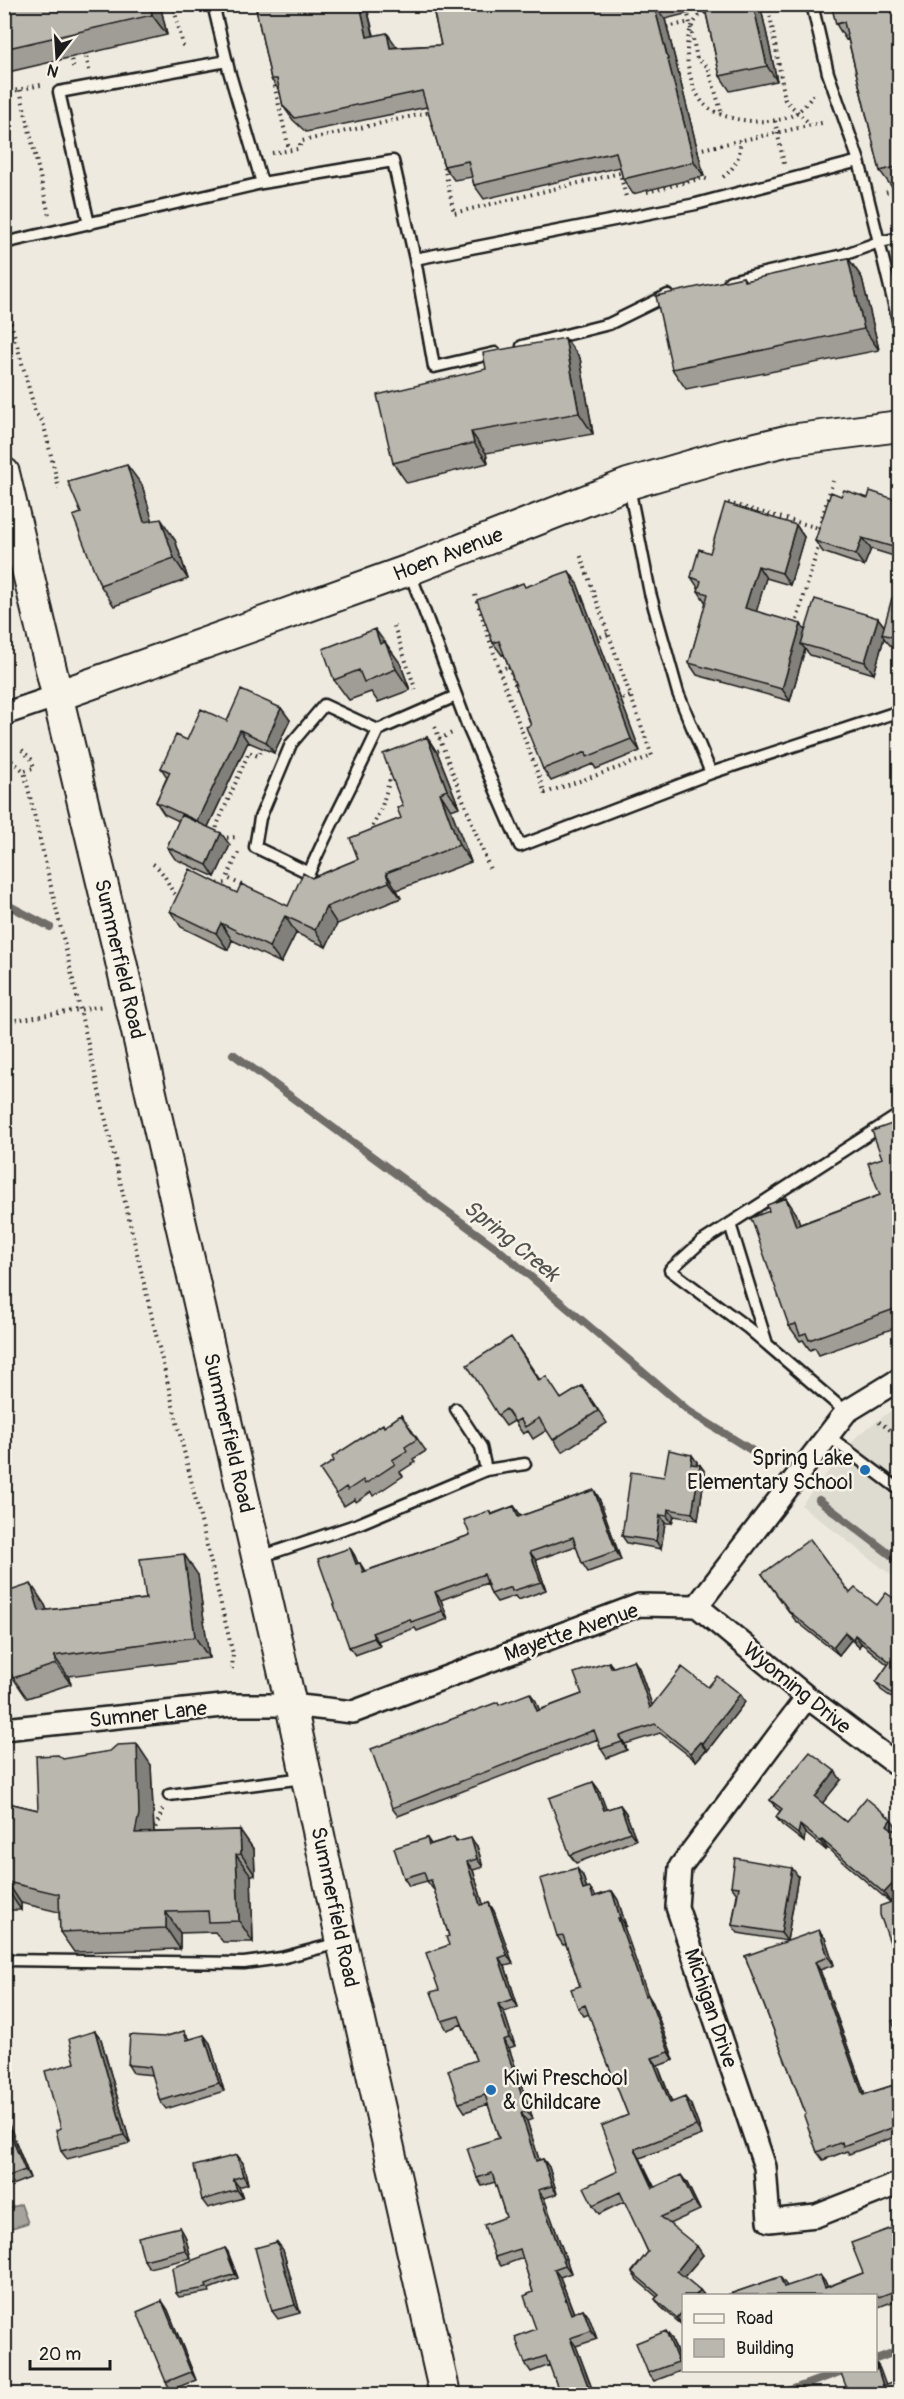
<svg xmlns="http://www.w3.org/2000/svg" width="904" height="2399" viewBox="0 0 904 2399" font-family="Pangolin,sans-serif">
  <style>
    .built { fill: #dedbd1 }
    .water { fill: #a6a39d; stroke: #6f6d69; stroke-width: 1.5 }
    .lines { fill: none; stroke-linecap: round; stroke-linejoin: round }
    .stream { stroke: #6f6d69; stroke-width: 8 }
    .lane-casing { stroke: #1c1c1c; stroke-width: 15 }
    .street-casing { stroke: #1c1c1c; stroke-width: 26 }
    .secondary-casing { stroke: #1c1c1c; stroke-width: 34 }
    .path { stroke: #1c1c1c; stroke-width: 4; stroke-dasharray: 1.5 4.5; stroke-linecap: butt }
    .lane { stroke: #f7f3e8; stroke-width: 10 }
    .street { stroke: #f7f3e8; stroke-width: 21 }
    .secondary { stroke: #f7f3e8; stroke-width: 30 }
    .wall { fill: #a09d96; stroke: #1c1c1c; stroke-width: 1.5 }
    .shaded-wall { fill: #82807a; stroke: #1c1c1c; stroke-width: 1.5 }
    .building { fill: #bab7af; stroke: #1c1c1c; stroke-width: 1.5 }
    .poi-dot { fill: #1f6fb2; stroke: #f7f3e8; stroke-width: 2 }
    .labels { text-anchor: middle; stroke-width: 5; stroke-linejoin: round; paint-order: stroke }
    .street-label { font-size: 21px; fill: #1c1c1c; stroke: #f7f3e8 }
    .poi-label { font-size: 21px; fill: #1c1c1c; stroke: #f7f3e8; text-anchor: end }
    .water-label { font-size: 22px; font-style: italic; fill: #535250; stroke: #f7f3e8 }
  </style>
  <rect width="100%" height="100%" fill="#eeeae0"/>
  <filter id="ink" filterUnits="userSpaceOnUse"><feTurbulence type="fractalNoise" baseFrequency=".0167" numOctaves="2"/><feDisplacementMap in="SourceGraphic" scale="12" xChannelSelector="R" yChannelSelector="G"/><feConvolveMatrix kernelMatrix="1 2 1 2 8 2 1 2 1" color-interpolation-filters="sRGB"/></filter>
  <g filter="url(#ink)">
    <path class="built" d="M899,1405V1581L801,1505L858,1435Z"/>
    <path class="water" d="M21,2204L28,2223L5,2230V2210Z"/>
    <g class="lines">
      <path class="stream" d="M4,903L50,927
        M233,1054L498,1249L690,1412L764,1458
        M819,1500L900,1562
        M876,2359L900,2350
        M780,2394L845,2370"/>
      <defs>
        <path id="lane" d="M213,4L229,71L262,183L393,161L415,259L434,367L495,353
          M812,4L828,73L859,161L879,242L900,238
          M89,224L59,92L227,61
          M4,243L262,183
          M415,259L696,204L859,161
          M730,281L843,255L879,242L900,329
          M522,346L609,324L668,295
          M410,573L468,727L520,846L711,773L678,693L650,593L629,487
          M378,730C356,778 330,824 309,873L255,847L260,818L291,744L324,705L378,730L456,696
          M711,773L900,711
          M730,1224L767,1344
          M456,1409L481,1447L486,1470
          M846,1412L748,1328L670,1270L700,1243L900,1114
          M827,1435L900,1490
          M260,1557L358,1524L486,1470L525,1464
          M169,1795L304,1778
          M4,1960L244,1963L281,1958L339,1943"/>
        <path id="street" d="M4,714L57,696
          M697,1606L807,1697L900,1767
          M807,1697L680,1867L677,1907L765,2167L769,2221L816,2216L900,2183
          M4,1729L232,1705H291L353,1712L639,1605L697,1606L846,1412L900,1379"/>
        <path id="secondary" d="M4,473L119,953L291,1705L342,1942L445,2394
          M57,696L409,570L628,484L727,455L790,440L900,426"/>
      </defs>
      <use href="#lane" class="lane-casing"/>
      <use href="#street" class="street-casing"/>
      <use href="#secondary" class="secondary-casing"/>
      <path class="path" d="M173,4L184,50
        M686,4L697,59L708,67L722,114
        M768,4L785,100L810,124
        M710,10C676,21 685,82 703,103C720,122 769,126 791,116C800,112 808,102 814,94
        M667,27L690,22
        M85,51L89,70
        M70,54L74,70
        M273,80L289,149
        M20,90L49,215
        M4,93L45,84
        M775,121L784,164
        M697,150L826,122
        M272,153L298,149L302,141L431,112
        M443,161L454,213L620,173L626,197H628
        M723,177C735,168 741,156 740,140
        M647,192L703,178L710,180
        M886,192L900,189
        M5,263L9,316L36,414L43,422L59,489
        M728,503L822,529
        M819,528L833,481
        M475,595L502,678L545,793L652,756L580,554
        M797,620L819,544
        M394,626L417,694
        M595,639L608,634
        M509,666L518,693
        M499,670L512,665
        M617,701L631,696
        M435,727L491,872
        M439,739L452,733
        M22,750L31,759L34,768L24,771L162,1360L233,1654L232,1669
        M432,753L443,749
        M7,757L24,771
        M370,832L382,806L392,772
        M216,834L217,825L249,752L258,756L262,748
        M221,838L239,837
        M238,853L227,878L244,886
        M153,864C168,874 169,892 179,898
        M212,884L229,883
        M4,1022L103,1006
        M879,1422L900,1437
        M153,1833L163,1809"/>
      <use href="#lane" class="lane"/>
      <use href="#street" class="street"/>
      <use href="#secondary" class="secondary"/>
    </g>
    <path class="wall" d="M4,4H160L167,35L4,73Z
      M255,4H366L374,35L397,47L441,45L432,4H760L777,81L730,91L720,76L705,9L665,19L704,176L633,194L623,179L620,167L484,199L474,185L472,177L454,180L444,166L427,107L306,132L293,120L283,106L280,92L271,79Z
      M900,4V184L891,186L880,171L848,39L846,40L836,24Z
      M848,258L862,278L879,350L686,389L672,369L743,277L746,281Z
      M565,338L580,358L593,434L486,453L488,463L407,483L393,463L486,369Z
      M142,485L152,520L175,540L188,579L114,606L100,585L81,513Z
      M841,496L900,501V558L871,549L864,566L823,552L815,541Z
      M796,525L804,537L790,585L766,578L756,611L805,630L878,618L884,626L900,600V648L890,645L884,638L874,674L810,655L805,649L790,701L697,675L689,663L706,603L698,591L699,589L691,577L710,553Z
      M577,583L640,751L596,769L593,764L551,781L543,769L531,725L504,654L502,655L493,643L526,587Z
      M385,642L400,663L410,690L378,702L371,692L349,700L334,680Z
      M281,708L290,720L274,753L248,742L208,827L230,845L215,877L175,859L167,847L179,821L164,814L156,802L167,777L161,768L187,740L227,721Z
      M427,737L438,754L459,807L451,810L471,862L397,890L401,898L337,924L326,947L296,933L281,963L232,940L228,950L181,927L170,911L237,893L288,906L312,878L358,859L401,818L403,806Z
      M900,1121V1326L819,1355L815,1348L810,1350L803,1340L800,1341L789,1326L769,1211L796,1213L800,1224L880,1195L882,1158Z
      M519,1349L540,1380L562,1399L582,1386L607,1423L562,1452L547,1430L533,1439L528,1431L523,1434L514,1421L506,1426L498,1415Z
      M401,1415L426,1451L413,1459L415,1462L400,1472L403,1476L373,1496L371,1492L356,1502L355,1499L344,1506L336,1494L334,1461Z
      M697,1462V1465H700L705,1472L698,1520L674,1516L672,1523H665L661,1549L627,1543L622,1536L664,1477Z
      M594,1490L599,1498L621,1560L588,1572L582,1563L576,1546L536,1560L546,1590L518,1600L515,1596L497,1602L491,1594L487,1583L441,1600L448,1619L417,1631L415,1628L378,1641L380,1646L355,1655L349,1647L350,1548L355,1556L358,1564L360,1563L365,1571L470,1535L489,1511L492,1514L514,1506L521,1516Z
      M762,1574L850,1593L877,1605L900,1603V1703L881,1690L876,1682L888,1665L861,1643L859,1647L851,1640L839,1655L795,1620Z
      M198,1575L209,1658L68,1676L71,1684L27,1698L13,1678L7,1662L4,1663V1593L45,1605L47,1610L146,1599Z
      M609,1662L613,1667L639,1668L652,1705L708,1687L740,1694L745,1702L707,1751L706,1750L696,1761L660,1733L625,1744L627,1750L607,1758L601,1749L598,1739L398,1816L392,1808L500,1705L536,1701L539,1710L582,1694Z
      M63,1759L151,1765L154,1832L240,1830L254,1850L255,1875H251L253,1942H223L215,1932L180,1933V1949L74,1952L60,1932L59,1912L21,1903V1910H4V1802L38,1810Z
      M841,1780L822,1803L846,1822L897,1827L894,1831L900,1835V1891L890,1902L827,1848L826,1850L805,1833L804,1842L782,1825L776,1817L780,1811L776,1808L770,1800Z
      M593,1782L599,1790L606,1810L620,1805L626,1813L636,1840L576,1863L570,1855Z
      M454,1837L458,1842L477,1846L483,1867L473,1870L483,1904L489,1903L494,1911L513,1964L505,1966L518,2007L504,2012L515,2046L509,2048L533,2119L527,2121L539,2160L543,2159L549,2167L557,2194L544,2198L571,2273L560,2277L574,2313L583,2309L589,2317L597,2339L576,2346L594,2394H560L550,2365L531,2372L525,2363L536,2329L533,2292L523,2258L501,2266L495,2257L506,2217L495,2182L482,2186L477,2178L499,2138L488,2104L465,2112L459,2103L476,2060L462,2024L447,2030L442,2021L439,1990L449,1945V1936L434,1889H433L427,1881L409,1886L404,1878L427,1838L431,1844Z
      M583,1876L587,1889L590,1888L596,1896L612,1891L618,1900L626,1926L624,1927L647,1995L653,2003L674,2060L658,2066L672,2102L691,2105L702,2135L640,2158L654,2187L687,2183L700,2210L669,2224L703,2255L684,2277L700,2290L704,2295H684L683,2326L661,2307L655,2299L657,2297L637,2280L632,2272L648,2252L625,2201L599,2214L593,2205L618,2171L628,2115L589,2014L584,2016L578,2008L580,1986L566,1944L563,1945L557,1936Z
      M798,1876L787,1941L738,1933L732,1925L737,1894L731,1886Z
      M825,1938L834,1965L820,1970L865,2094L900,2083V2129L898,2130L900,2135L849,2154L847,2151L823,2160L817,2152L806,2114L745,1956Z
      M95,2031L101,2039L130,2143L67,2159L61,2151V2128L75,2063Z
      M184,2031L190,2039L210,2043L224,2091L166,2109L160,2101L153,2075L133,2073L128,2065L164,2037Z
      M4,2112L30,2178L4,2188Z
      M237,2155L243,2163L248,2184L239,2187L243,2198L208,2208L202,2200Z
      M900,2225V2299L876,2308V2295H727L780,2277L787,2286L826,2283L827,2287L863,2273Z
      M180,2227L185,2236L191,2258L149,2268L144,2260Z
      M277,2242L283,2250L300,2313L278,2319L272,2311Z
      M225,2248L228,2252L238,2278L209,2289L210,2292L179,2297L176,2293Z
      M162,2301L168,2310L196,2380L171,2390L166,2382Z
      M672,2339L683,2370L654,2381L648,2373Z"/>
    <path class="shaded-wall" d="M150,4H160L167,35L152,15Z
      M360,4H366L377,51L367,37Z
      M753,4H760L777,81L767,66Z
      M654,5L665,19L704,176L694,162Z
      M387,33L397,47L390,48Z
      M848,258L862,278L879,350L864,329Z
      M565,338L580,358L593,434L579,413Z
      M471,432L486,453L488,463L474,443Z
      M127,465L142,485L159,542L144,522Z
      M161,519L175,540L188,579L174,558Z
      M796,525L804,537L790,585L782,573Z
      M862,538L871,549L864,566L856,555Z
      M758,566L766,578L754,620L745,608Z
      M569,571L577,583L640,751L631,739Z
      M878,618L887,630L882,634L884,638L874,674L865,662Z
      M801,624L809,636L801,644L805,649L790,701L782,689Z
      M375,629L400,663L410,690L396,669L380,644Z
      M281,708L290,720L274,753L266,742Z
      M240,730L248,742L205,833L197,821Z
      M427,737L438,754L459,807L447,790Z
      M440,793L451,810L471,862L459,845Z
      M221,833L230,845L215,877L207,865Z
      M386,873L397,890L401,898L389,882Z
      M326,907L337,924L326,947L315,930Z
      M285,916L296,933L281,963L269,947Z
      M221,923L232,940L228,950L216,933Z
      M786,1198L796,1213L806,1240L796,1226Z
      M692,1455L697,1462L696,1471L691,1464Z
      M700,1465L705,1472L698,1520L692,1513Z
      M594,1490L599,1498L621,1560L616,1551Z
      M514,1506L520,1514L524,1525L518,1517Z
      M668,1509L674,1516L672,1523L667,1516Z
      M660,1515L665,1523L661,1549L656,1541Z
      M350,1548L355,1556L362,1573L356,1564Z
      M530,1552L536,1560L546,1590L541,1582Z
      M184,1554L198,1575L209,1658L195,1637Z
      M31,1584L45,1605L54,1631L39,1611Z
      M435,1592L441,1600L448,1619L442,1611Z
      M845,1632L851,1640L839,1655L833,1647Z
      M372,1633L378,1641L380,1646L374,1638Z
      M855,1635L861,1643L859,1647L853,1639Z
      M54,1656L68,1676L71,1684L56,1664Z
      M634,1660L639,1668L656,1716L650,1708Z
      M530,1693L536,1701L543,1719L537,1711Z
      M740,1694L745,1702L707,1751L702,1743Z
      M620,1736L625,1744L627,1750L622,1742Z
      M700,1742L706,1750L696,1761L690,1753Z
      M137,1744L151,1765L154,1834L135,1833Z
      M835,1771L841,1780L821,1805L815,1797Z
      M593,1782L599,1790L610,1819L604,1810Z
      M620,1805L626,1813L636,1840L630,1832Z
      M891,1819L897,1827L893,1833L887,1825Z
      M800,1825L805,1833L804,1842L798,1834Z
      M240,1830L254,1850L255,1875L241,1854Z
      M471,1838L477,1846L483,1867L477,1859Z
      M822,1840L827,1848L826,1850L820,1841Z
      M900,1847V1862L893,1854Z
      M236,1855L251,1875L253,1942L239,1921Z
      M467,1862L473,1870L486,1914L480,1905Z
      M577,1868L583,1876L589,1898L583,1890Z
      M792,1868L798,1876L787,1941L781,1933Z
      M900,1876V1891L890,1902L884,1893Z
      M7,1882L21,1903V1910L7,1889Z
      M612,1891L618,1900L626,1926L620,1918Z
      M489,1903L494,1911L513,1964L507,1955Z
      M166,1912L180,1933V1949L166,1928Z
      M618,1918L624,1927L651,2004L645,1996Z
      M819,1930L825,1938L834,1965L828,1957Z
      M499,1958L505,1966L518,2007L513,1999Z
      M815,1962L820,1970L868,2103L863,2095Z
      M648,1995L653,2003L674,2060L669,2052Z
      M498,2004L504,2012L515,2046L509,2038Z
      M95,2031L101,2039L130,2143L124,2135Z
      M204,2035L210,2043L224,2091L219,2083Z
      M503,2040L509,2048L533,2119L527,2111Z
      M652,2058L658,2066L675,2111L670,2103Z
      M685,2097L691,2105L702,2135L696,2126Z
      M4,2112L30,2178L25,2170L4,2119Z
      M521,2113L527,2121L542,2169L536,2161Z
      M892,2122L898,2130L900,2134L894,2127Z
      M635,2149L640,2158L659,2196L653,2188Z
      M237,2155L243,2163L248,2184L243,2176Z
      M543,2159L549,2167L557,2194L552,2186Z
      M681,2175L687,2183L700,2210L694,2202Z
      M233,2179L239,2187L243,2198L237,2190Z
      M538,2190L544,2198L571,2273L565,2265Z
      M180,2227L185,2236L191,2258L185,2250Z
      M277,2242L283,2250L300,2313L295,2305Z
      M697,2246L703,2255L682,2279L677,2271Z
      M225,2248L228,2252L238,2278L235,2274Z
      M554,2269L560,2277L577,2322L571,2314Z
      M820,2275L826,2283L830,2295L825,2288Z
      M700,2290L704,2295H696Z
      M162,2301L168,2310L196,2380L191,2372Z
      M583,2309L589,2317L597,2339L591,2331Z
      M684,2310V2325L683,2326L677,2318Z
      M666,2331L672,2339L683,2370L678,2362Z
      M570,2338L576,2346L594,2394H591Z
      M876,2362L880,2369L889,2394L883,2386Z"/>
    <path class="building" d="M4,4H150L152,15L4,49Z
      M255,4H360L367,37L387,33L390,48L441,45L432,4H656L654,5L694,162L623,179L616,152L474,185L468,161L444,166L422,91L295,118L283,106L277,79H271Z
      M704,4H753L767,66L720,76Z
      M831,4H900V166L880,171L844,22L836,24Z
      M848,258L864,329L672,369L656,296L743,277L744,281Z
      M565,338L579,413L471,432L474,443L393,463L377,395L486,369L483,353Z
      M127,465L144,522L161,519L174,558L100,585L73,516L81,513L68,482Z
      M844,490L868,498L870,491L900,501V549L862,538L856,555L815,541L831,492L841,496Z
      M725,503L796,525L782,573L758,566L745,608L801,624L782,689L689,663L708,594L698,591L701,581L691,577L699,549L710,553Z
      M569,571L631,739L587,757L586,752L543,769L526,727L531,725L499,641L493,643L477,600L523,583L525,587Z
      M892,598L900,600V639L882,634Z
      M815,599L878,618L865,662L801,644Z
      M375,629L380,644L385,642L396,669L364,682L359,670L334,680L323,649Z
      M241,690L281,708L266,742L240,730L197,821L156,802L170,772L161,768L176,735L187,740L201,709L227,721Z
      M427,737L447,790L440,793L459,845L386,873L389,882L326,907L315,930L285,916L269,947L221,923L216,933L170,911L190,869L237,893L241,884L288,906L303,873L312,878L358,859L350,838L401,818L397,808L403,806L383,754Z
      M181,815L221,833L207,865L167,847Z
      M900,1121V1307L809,1340L806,1333L800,1335L796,1324L789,1326L751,1218L769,1211L767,1205L786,1198L796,1226L880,1195L868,1163L882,1158L872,1131Z
      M511,1337L539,1381L546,1376L561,1399L582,1386L598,1411L553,1440L539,1418L525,1427L520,1419L515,1422L506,1409L498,1415L467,1365Z
      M401,1415L417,1439L405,1447L407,1451L392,1460L395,1464L365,1484L363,1480L348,1490L346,1487L336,1494L320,1470L334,1461L332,1457L383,1424L384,1427Z
      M669,1450L692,1455L691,1464L700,1465L692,1513L668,1509L667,1516L660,1515L656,1541L622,1536L631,1472L664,1477Z
      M594,1490L616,1551L582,1563L573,1537L530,1552L541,1582L512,1591L511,1587L491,1594L484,1574L435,1592L442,1611L411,1622L410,1619L372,1633L374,1638L349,1647L318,1559L350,1548L356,1564L360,1563L363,1572L470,1535L464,1520L489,1511L491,1515L514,1506L518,1517Z
      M810,1539L850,1593L855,1588L877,1605L886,1593L900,1603V1623L898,1625L900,1626V1699L876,1682L890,1662L855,1635L853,1639L845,1632L833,1647L790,1612L762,1574Z
      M184,1554L195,1637L54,1656L56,1664L13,1678L4,1657V1593L31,1584L39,1611L146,1599L140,1559Z
      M634,1660L650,1708L682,1667L708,1687L717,1676L740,1694L702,1743L700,1742L690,1753L655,1724L620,1736L622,1742L601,1749L594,1730L392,1808L371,1749L498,1702L499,1705L530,1693L537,1711L582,1694L574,1673L609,1662L611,1668Z
      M137,1744L139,1814L135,1833L240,1830L241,1854L236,1855L239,1921L209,1922L208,1911L166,1912V1928L60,1932L59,1894L7,1882V1889H4V1802L38,1810L36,1756L58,1755L63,1759L110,1751L117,1745Z
      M810,1752L835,1771L815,1797L846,1822L866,1798L891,1819L887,1825L900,1835V1847L893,1854L900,1860V1876L884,1893L822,1840L820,1841L800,1825L798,1834L776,1817L782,1809L770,1800Z
      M593,1782L604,1810L620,1805L630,1832L570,1855L549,1798Z
      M454,1837L456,1842L471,1838L477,1859L467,1862L480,1905L489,1903L507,1955L499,1958L513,1999L498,2004L509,2038L503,2040L527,2111L521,2113L536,2161L543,2159L552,2186L538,2190L565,2265L554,2269L571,2314L583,2309L591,2331L570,2338L591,2394H560L546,2356L525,2363L515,2337L536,2329L524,2296L533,2292L520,2249L495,2257L484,2225L506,2217L492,2173L477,2178L467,2148L499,2138L485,2095L459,2103L448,2070L476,2060L459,2016L442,2021L431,1992L439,1990L426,1953L449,1945L446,1937L449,1936L431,1880L427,1881L424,1872L404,1878L394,1848L427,1838L429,1845Z
      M735,1858L792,1868L781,1933L732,1925L739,1887L731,1886Z
      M577,1868L583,1890L590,1888L593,1897L612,1891L620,1918H618L645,1996L648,1995L669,2052L652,2058L670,2103L685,2097L696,2126L635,2149L653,2188L681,2175L694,2202L661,2217L697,2246L677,2271L700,2290L696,2295H684V2310L677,2318L655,2299L659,2295L632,2272L648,2252L620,2192L593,2205L584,2187L618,2171L601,2126L628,2115L585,2005L578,2008L571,1989L580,1986L563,1935L557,1936L540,1879Z
      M900,1899V1970L880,1915V1906Z
      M819,1930L828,1957L815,1962L863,2095L900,2083V2119L892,2122L894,2127L843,2146L842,2142L817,2152L804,2116L806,2114L745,1956Z
      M900,1979V1990L896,1980Z
      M900,2018V2040L892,2021Z
      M95,2031L124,2135L61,2151L56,2130L61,2128L45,2071L75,2063L69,2039Z
      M184,2031L187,2040L204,2035L219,2083L160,2101L150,2067L128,2065L130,2035L164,2037Z
      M4,2119L25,2170L4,2178Z
      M237,2155L243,2176L233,2179L237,2190L202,2200L194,2166Z
      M900,2225V2289L876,2298V2295H727L780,2277L784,2287L820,2275L825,2288L863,2273L851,2243Z
      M180,2227L185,2250L144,2260L138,2237Z
      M277,2242L295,2305L272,2311L255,2248Z
      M225,2248L235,2274L206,2284L207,2288L176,2293L172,2268Z
      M162,2301L191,2372L166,2382L137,2312Z
      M666,2331L678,2362L648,2373L636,2343Z
      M876,2363L883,2386L900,2380V2394H849L841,2373L848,2370H876Z"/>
  </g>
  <g class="poi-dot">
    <circle cx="865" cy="1470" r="6"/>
    <circle cx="491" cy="2090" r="6"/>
  </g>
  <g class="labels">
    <g class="street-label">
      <text transform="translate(448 554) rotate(-21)" y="7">Hoen Avenue</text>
      <text transform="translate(120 959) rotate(77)" y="7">Summerfield Road</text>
      <text transform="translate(229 1433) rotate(77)" y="7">Summerfield Road</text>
      <text transform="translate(571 1632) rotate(-19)" y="7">Mayette Avenue</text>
      <text transform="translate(797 1688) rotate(39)" y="7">Wyoming Drive</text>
      <text transform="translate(148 1714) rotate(-6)" y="7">Sumner Lane</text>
      <text transform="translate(335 1907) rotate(78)" y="7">Summerfield Road</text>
      <text transform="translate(711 2008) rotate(71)" y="7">Michigan Drive</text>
    </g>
    <g class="poi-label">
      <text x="853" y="1465">Spring Lake<tspan x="853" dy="24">Elementary School</tspan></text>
      <text x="503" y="2085" text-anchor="start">Kiwi Preschool<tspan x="503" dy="24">&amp; Childcare</tspan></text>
    </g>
    <g class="water-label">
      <text transform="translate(512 1240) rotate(39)" y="8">Spring Creek</text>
    </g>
  </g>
  <rect width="904" height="2399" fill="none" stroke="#f7f3e8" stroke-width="24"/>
  <rect x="12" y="12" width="880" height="2375" fill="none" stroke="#1c1c1c" stroke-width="2" filter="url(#ink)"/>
  <rect x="682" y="2294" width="195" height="78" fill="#f7f3e8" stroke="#9f9d96" stroke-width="1.5"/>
  <rect x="694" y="2314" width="30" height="9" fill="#f7f3e8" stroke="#9f9d96" stroke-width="1.5"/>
  <text x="736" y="2324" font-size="18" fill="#1c1c1c">Road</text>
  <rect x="694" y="2339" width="30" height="18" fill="#bab7af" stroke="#9f9d96" stroke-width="1.5"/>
  <text x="736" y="2354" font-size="18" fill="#1c1c1c">Building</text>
  <g transform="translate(57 57) rotate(197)" stroke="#f7f3e8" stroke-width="4.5" paint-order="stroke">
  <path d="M0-4.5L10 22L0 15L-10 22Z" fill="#1c1c1c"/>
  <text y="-9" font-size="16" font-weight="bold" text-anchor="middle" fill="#1c1c1c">N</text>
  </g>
  <path d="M30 2360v9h80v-9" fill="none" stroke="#1c1c1c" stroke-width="3"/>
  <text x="39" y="2360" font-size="18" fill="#1c1c1c" stroke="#f7f3e8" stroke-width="4.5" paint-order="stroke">20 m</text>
</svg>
